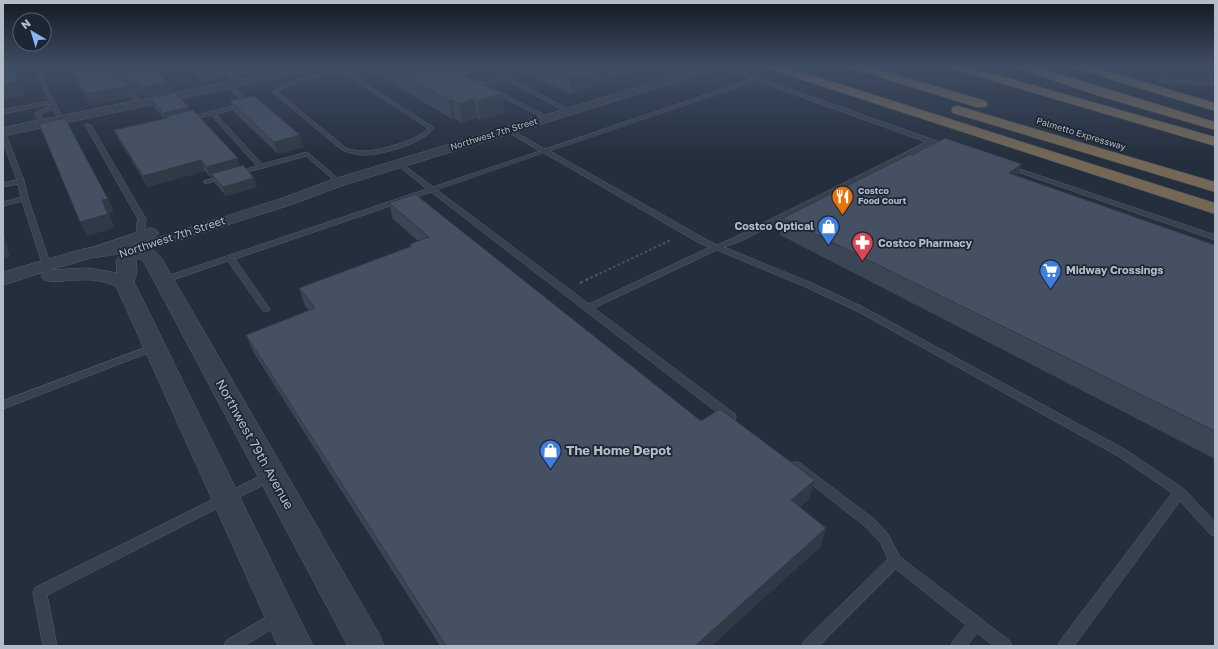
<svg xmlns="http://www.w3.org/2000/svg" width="1218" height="649" viewBox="0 0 1218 649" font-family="'Golos Text',sans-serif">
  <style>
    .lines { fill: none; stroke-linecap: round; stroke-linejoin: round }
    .service-casing { stroke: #565f6c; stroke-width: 1 }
    .minor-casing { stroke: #565f6c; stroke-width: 1 }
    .tertiary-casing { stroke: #565f6c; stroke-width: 1 }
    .motorway-casing { stroke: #434c59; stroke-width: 1 }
    .path-far1 { stroke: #44595c; stroke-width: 2; stroke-dasharray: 2.5 2.5; stroke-linecap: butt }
    .path { stroke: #44595c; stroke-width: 2.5; stroke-dasharray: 3 3; stroke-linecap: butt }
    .service { fill: #38414e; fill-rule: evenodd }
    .minor { fill: #38414e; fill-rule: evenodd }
    .tertiary { fill: #38414e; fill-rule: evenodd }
    .motorway { fill: #746855; fill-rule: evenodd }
    .wall { fill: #3b4654 }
    .shaded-wall { fill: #303945 }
    .building { fill: #455162; stroke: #303945 }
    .labels { text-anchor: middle; stroke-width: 3.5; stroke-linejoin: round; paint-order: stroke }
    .far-street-label { font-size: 9px; fill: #b4bcc9; stroke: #1d2633 }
    .far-poi-label { font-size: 9px; font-weight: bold; fill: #b4bcc9; stroke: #1d2633; text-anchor: start }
    .poi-label { font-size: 11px; font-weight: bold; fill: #b4bcc9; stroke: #1d2633; text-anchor: start }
    .street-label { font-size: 11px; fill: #b4bcc9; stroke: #1d2633 }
    .near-street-label { font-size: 13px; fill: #b4bcc9; stroke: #1d2633 }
    .near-poi-label { font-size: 13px; font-weight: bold; fill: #b4bcc9; stroke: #1d2633; text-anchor: start }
  </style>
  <rect width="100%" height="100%" fill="#242f3e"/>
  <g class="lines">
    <defs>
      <path id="service" d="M32,66H36L64,120L63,121H59L53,109L41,114L44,124L39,125L35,113L51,105L50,104L3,114V110L49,101Z
        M109,66H114L142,103V105H138Z
        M218,66H223L241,82V84H237Z
        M357,66H366L346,71L433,127L434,128C424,143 384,154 366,155C358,155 349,153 342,150L272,92C287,77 335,71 357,66ZM341,72L428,128C420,140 378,151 364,151C358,151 352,150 346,148L278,92C292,80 323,76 341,72Z
        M485,66C492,66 501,68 504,75L572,111L567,112L502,78C491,87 473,88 462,79V74L476,69H488ZM477,71H494L499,76C490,83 477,84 466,78V76Z
        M697,66H704L710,69L708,70Z
        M718,66H725L934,140L950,147L947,149L932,144L741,241L724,247L814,284L863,307L1126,450L1184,489L1215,522V536L1211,535L1180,501L1074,646H1058L1060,641L1172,493L1118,456L857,311L808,288L717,250L594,308L735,414L736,417L735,420L731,421L727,420L431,192L235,259L270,309L269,311H263L228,261L167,282H161L160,280L161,278L427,189L396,164V162H400L433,187L540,151L506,131V129H510L545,149L752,79ZM757,81L926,142L735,237L717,245L707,240L550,151ZM544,153L701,244L710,247L589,304L437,190Z
        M227,84H231L251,104L216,114L262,164L307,152L341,181V183H337L306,156L208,183H204V181L257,166L211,115L188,120L185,118L244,103L227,86Z
        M490,89H494L551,118L546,119L490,91Z
        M86,124L91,125L146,219L144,237H138C135,231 137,225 138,219L85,125Z
        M3,132L6,134L24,181L28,198L51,266L50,268H47L43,266L22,201L3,206V202L21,197L18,184L3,187V183L17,180L3,142Z
        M1008,165L1215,235V240L1006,168V166Z
        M155,344L160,347L158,349L3,409V401Z
        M796,462L800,463L874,519L888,534L900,557L1010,641L1012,646H994L977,633L967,646H951L953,641L966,625L896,569L819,646H802L804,641L888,559L880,542L866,527L792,469L790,466L792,463Z
        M271,471L275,473L277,476L275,479L47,595L57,646H43L33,592L35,588Z
        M277,611L282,613L284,618L282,623L244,646H224L226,641Z"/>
      <path id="minor" d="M306,66H326L321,69L3,136V128Z
        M708,66H724L722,68L344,185L290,205L141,252L136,254L131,252L128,249L131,246L280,199L334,179Z
        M1162,77L1215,79V85L1158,82L1157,80Z
        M151,228L156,230L159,233L156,236L94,257L88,255L86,252L88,249Z"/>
      <path id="tertiary" d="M124,242C138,244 153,246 162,259L379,634L384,646H348L144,262L138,258L136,261L137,272L134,282L313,646H278L116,286C103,281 92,279 78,280C67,280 55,283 44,280L41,276L44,272L3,285V272L83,249ZM121,254L116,260L117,273L88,268L50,270L91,258Z"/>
      <path id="motorway" d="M764,66H783L1215,203V214L766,68Z
        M848,66H867L986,101L988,104L986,107H976L850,68Z
        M947,66H966L1215,137V146L949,68Z
        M1015,66H1033L1215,122V130L1099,96L1017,68Z
        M1071,66H1090L1215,103V111L1073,68Z
        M958,106L1215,182V192L953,113L951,110L953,107Z"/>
    </defs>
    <use href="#service" class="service-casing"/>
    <use href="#minor" class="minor-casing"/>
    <use href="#tertiary" class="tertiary-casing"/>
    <use href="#motorway" class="motorway-casing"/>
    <path class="path-far1" d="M586,280L671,240"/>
    <path class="path" d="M580,283L588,279"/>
    <use href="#service" class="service"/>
    <use href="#minor" class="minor"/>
    <use href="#tertiary" class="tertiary"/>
    <use href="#motorway" class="motorway"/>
  </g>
  <path class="wall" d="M68,66H110L130,97L91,105Z
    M116,66H152L167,82L171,92L147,97L144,94L138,95Z
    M185,66H221L224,69L227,76L201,81Z
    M225,66H270L235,75Z
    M372,66H446L502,94L504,113L480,120L477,118L462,123L455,119H452L373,72Z
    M512,66H652L599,82V83L597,84V86L571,94Z
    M151,98L190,111L240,166L257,187L226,196L215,183L213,177L211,178L205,171L148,187L119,140L114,130L164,119L154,106Z
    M230,101L304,147L278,154L234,112Z
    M1018,176L1215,245V459L780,235L783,218Z
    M389,203L701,421L809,499L800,507L826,528L820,547L711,646H440L254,353L246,335L309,310L305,306L299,288L410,247V244L418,241L393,219Z"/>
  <path class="shaded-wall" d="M12,66H14L19,76H18L25,91L23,92L24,96L3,100V85L15,78Z
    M239,66H270L235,75L233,68Z
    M603,66H652L599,82V83L597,84V86L571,94L570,79L593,70L596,68Z
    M224,69L227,76L201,81L198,74Z
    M167,82L171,92L147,97L143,87Z
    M140,83L144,94L138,95L133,85Z
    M125,86L130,97L91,105L86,94Z
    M502,94L504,113L480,120L478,101Z
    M474,99L477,118L462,123L459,104Z
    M449,100H452L455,119H452Z
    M189,107L192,114L166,116L168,120H166L163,113Z
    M300,135L304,147L278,154L274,142Z
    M238,158L241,169L211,174L213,177L211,178L206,167Z
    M201,160L205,171L148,187L143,176Z
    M1022,164L1016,180L1009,173Z
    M254,178L257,187L226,196L223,187Z
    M108,199L114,212L109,213L115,228L87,236L80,222L102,200Z
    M3,229L10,257L3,259Z
    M815,480L809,499L786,518L791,500Z
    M826,528L820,547L711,646H695Z"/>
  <path class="building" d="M3,66H12L18,78H15L17,82L3,85Z
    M69,66H110L125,86L86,94Z
    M119,66H152L167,82L143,87L140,83L133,85Z
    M190,66H221L224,69L198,74Z
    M231,66H239L233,68Z
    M390,66H446L502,94L478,101L474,99L459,104L452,100H449Z
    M542,66H603L596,68L598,69L593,70L597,72L570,79Z
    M176,93L189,107L163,113L151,98Z
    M254,96L300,135L274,142L230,101Z
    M193,110L238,158L206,167L201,160L143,176L114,130L168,118L166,116Z
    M65,118L108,199L102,200L108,214L80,222L39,124Z
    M945,138L1022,164L1009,173L1215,245V431L783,218L910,154L912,155Z
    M243,165L254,178L223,187L211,174Z
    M415,194L701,421L720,409L815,480L791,500L826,528L695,646H446L246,335L315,308L299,288L412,246L410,244L429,237L389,203Z"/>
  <linearGradient id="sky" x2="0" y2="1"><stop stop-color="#141a22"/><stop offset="0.42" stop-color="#3f4d63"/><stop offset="1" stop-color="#3f4d63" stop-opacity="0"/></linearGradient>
  <rect width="1218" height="157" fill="url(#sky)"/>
  <defs>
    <symbol id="restaurant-pin" viewBox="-11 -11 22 30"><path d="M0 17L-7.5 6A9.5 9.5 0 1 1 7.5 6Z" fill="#e8710a" stroke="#1d2633"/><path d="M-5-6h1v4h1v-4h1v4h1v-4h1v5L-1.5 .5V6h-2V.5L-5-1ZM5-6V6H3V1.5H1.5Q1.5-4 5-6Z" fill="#fff"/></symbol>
    <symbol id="shop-pin" viewBox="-11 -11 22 30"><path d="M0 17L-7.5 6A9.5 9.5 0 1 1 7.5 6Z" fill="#3f7fe0" stroke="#1d2633"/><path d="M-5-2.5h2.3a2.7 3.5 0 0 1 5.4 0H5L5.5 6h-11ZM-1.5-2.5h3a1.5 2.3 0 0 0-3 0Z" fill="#fff"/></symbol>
    <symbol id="pharmacy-pin" viewBox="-11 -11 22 30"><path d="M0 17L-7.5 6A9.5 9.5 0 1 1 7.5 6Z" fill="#e0444e" stroke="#1d2633"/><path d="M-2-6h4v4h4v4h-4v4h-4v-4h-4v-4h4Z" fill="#fff"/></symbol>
    <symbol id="supermarket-pin" viewBox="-11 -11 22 30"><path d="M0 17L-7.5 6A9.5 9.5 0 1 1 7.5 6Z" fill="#3f7fe0" stroke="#1d2633"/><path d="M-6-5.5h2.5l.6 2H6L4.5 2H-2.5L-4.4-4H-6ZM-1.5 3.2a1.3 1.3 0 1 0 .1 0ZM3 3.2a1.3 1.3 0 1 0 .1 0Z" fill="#fff"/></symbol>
  </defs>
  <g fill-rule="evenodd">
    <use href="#restaurant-pin" x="830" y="184" width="25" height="34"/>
    <use href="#shop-pin" x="816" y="214" width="25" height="34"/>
    <use href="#pharmacy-pin" x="850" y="230" width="25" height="34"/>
    <use href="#supermarket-pin" x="1038" y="258" width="25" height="34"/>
    <use href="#shop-pin" x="538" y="438" width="25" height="34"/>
  </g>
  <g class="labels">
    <g class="far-street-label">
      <text transform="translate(494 134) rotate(-17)" y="3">Northwest 7th Street</text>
      <text transform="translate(1081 134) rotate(17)" y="3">Palmetto Expressway</text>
    </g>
    <g class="far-poi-label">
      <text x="858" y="194">Costco<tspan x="858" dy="10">Food Court</tspan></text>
    </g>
    <g class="poi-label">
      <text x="814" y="230" text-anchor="end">Costco Optical</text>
      <text x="878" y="247">Costco Pharmacy</text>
      <text x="1066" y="274">Midway Crossings</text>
    </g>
    <g class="street-label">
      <text transform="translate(172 237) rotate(-18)" y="4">Northwest 7th Street</text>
    </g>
    <g class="near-street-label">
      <text transform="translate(255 444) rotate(61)" y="5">Northwest 79th Avenue</text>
    </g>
    <g class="near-poi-label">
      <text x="566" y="455">The Home Depot</text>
    </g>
  </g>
  <rect width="1218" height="649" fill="none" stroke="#b4bcc9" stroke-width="8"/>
  <g transform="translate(32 32) rotate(322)"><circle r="19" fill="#1d2633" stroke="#59626f"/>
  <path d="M0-3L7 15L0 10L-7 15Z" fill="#8ab4f8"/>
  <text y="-6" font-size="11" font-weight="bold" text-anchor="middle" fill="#b4bcc9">N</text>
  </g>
</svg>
